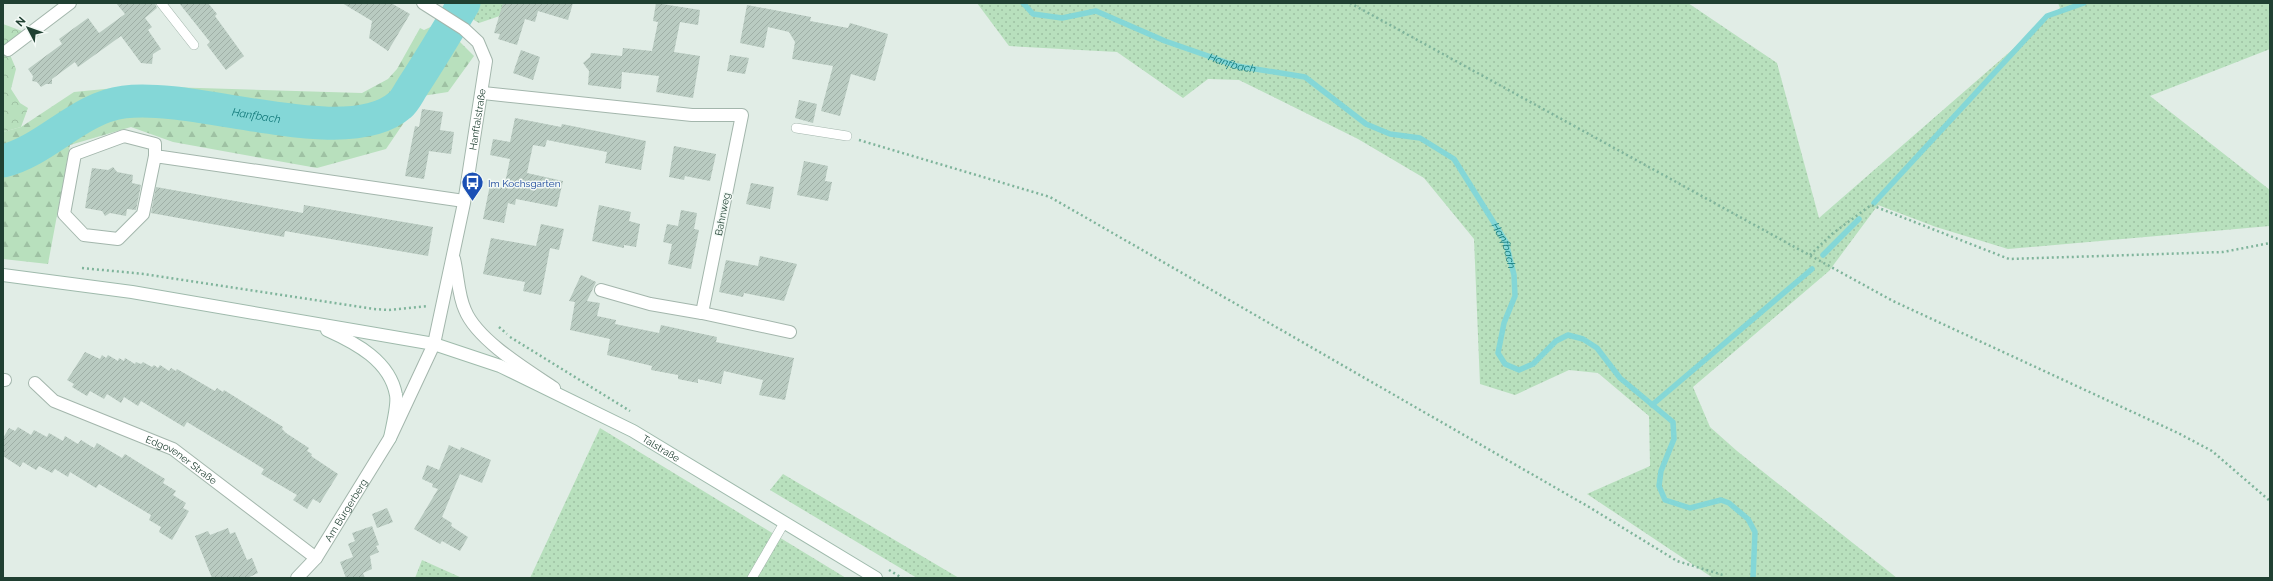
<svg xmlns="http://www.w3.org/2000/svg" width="2273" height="581" viewBox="0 0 2273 581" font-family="Raleway,sans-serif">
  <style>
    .grass { fill: url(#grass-dots) }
    .forest { fill: url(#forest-firs) }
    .park { fill: url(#park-crowns) }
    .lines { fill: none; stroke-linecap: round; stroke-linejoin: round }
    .stream { stroke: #84d7d7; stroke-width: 5.5 }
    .river { stroke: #84d7d7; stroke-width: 33 }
    .building { fill: url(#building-hatch) }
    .service-casing { stroke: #a3b6ac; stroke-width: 10 }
    .minor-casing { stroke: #a3b6ac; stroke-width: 14 }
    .secondary-casing { stroke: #9fbaac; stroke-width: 14 }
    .path { stroke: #7fb49b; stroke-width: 2.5; stroke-dasharray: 2 3; stroke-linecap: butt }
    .service { stroke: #fff; stroke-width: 9 }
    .minor { stroke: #fff; stroke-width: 12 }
    .secondary { stroke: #fff; stroke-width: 12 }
    .labels { text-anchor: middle; stroke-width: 3; stroke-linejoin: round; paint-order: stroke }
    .street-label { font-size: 10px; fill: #204032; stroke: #f2f9f5 }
    .transit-label { font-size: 10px; fill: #164399; stroke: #f2f9f5; text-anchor: start }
    .water-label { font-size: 11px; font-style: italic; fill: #147a7b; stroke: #f2f9f5 }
  </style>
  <defs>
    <pattern id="grass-dots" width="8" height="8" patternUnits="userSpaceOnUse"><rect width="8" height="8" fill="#b8e0bd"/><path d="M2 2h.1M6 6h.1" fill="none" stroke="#9ec1a3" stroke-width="1.8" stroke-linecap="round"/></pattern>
    <pattern id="forest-firs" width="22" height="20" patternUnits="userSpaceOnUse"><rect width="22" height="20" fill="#b8e0bd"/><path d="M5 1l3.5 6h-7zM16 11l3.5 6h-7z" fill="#9ec1a3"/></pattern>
    <pattern id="park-crowns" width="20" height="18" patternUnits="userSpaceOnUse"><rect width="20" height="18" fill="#b8e0bd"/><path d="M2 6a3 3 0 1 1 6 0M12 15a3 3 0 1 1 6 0" fill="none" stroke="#9ec1a3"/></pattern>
    <pattern id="building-hatch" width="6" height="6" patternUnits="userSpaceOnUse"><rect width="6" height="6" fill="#b9cbc1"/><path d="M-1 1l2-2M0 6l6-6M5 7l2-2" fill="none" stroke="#9fafa6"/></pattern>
  </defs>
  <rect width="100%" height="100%" fill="#e1ede6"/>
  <path class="grass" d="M457,3H538L479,23L454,8Z
    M977,3H1688L1777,63L1819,218L2060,8L2058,3H2270V49L2150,96L2270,190V226L2008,249L1936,227L1878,205L1829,271L1693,387L1710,427L1737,451L1897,578H1713L1587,494L1650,466L1649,416L1598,373L1569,370L1515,395L1480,384L1474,239L1424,178L1358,139L1239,80L1208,79L1183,98L1117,52L1009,46Z
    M600,428L846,578H530Z
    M783,474L959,578H917L770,490Z
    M422,560L462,578H415Z"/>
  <path class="forest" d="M437,24L452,34L474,56L448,92L422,96L386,149L317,168L173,142L131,127L70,145L48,264L3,259V132L21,127L74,92L135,86L362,93L388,79L397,69L420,28L424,30Z"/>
  <path class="park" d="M3,24L22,31L8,50L16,69L11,89L20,103L28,108L21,127L3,132Z"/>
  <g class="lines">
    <g class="stream">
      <path id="s1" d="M1023,3L1033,14L1062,18L1096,11L1165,41L1237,66L1305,77L1366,124L1390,134L1420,138L1454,159L1506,242L1514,275L1515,296L1504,323L1498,353L1505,364L1519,370L1533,364L1556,341L1568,335L1583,339L1597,348L1620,378L1673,422L1674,439L1661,471L1659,486L1665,500L1690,508L1721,500L1729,503L1748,519L1755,532L1753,578"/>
      <path d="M1874,203L2047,16L2084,3"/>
      <path d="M1823,255L1859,219"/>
      <path d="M1652,405L1812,269"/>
    </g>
    <path class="river" id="s2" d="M3,161C47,150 78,108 124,102C195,92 347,152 400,105C406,100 410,90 415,83C432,57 448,30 464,3"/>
  </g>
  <path class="building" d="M116,3H155L157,8L145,18L152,27L148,30L161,49L153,54L152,64L141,63L121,36L78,67L75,62L52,79V84H46L41,87L37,82L32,81L33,76L28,69L62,44L59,39L88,18L99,33L125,14Z
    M179,3H208L217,14L215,16L244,56L226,70L207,45L210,42Z
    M342,3H391L410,14L388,51L369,38L372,21Z
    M503,3H573L568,20L538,11L535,22L525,19L517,45L498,39L500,34L494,33Z
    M656,3L700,10L698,25L680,22L674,52L700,56L693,98L656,92L659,76L622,72L621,89L588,85L589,71L583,63L590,57L591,53L622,56L623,48L652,51L658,22L653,21Z
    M747,5L811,17L810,21L848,28L850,23L888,34L875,81L851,74L840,116L821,111L833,66L792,59L795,42L789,32L768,27L764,48L740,43Z
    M521,50L540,57L533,80L513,73Z
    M730,55L749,58L745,74L727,71Z
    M799,100L817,104L813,123L795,118Z
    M422,109L443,112L440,130L454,132L451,154L429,151L424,179L405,176L415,126L419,127Z
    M515,118L561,127L562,124L646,141L641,170L605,163L607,152L547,140L545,147L533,145L527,173L563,181L557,207L516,199L515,205L508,203L504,223L483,219L490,185L504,188L510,159L490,155L493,139L510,142Z
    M674,146L716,154L710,181L685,176L684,180L669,177Z
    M804,161L828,166L825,181L832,182L828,201L797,195Z
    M113,167L117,172L133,175L132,183L141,185L136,210L127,209L126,216L110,213L105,216L102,211L85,208L92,168L108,170Z
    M751,183L774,187L770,209L746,204Z
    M156,187L303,213L304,205L433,227L428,256L285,231L284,237L151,213Z
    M599,205L631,212L629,221L640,224L636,247L624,245V248L592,241Z
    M681,210L697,213L694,229L699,230L691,269L668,264L672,244L663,242L667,224L678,226Z
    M541,224L564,229L559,250L550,248L541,295L523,291L525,282L483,274L491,238L536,246Z
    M760,256L797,264L784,301L744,293L743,297L719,292L726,260L758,266Z
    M581,275L596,282L587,301L600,303L597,316L616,320L615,324L659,333L661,325L717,337L716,342L794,358L785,400L759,395L763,380L724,371L721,384L698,379V383L678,379V375L651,370L652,366L607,355L610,339L570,330L575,302L569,301Z
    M85,352L100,359L102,355L106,358L108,355L118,361L119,358L124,361L125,358L135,364L136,362L141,364L143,362L152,367L154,365L158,368L160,365L169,371L171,368L176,371L177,369L215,391L217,388L223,392L224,390L283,427L282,429L286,433L309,448L307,451L312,454L311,456L338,474L320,503L313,499L307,509L293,500L297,495L261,474L264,469L187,422L184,427L141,401L138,406L124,397L121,403L107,394L104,399L90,391L87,396L72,387L74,384L67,380Z
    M18,427L31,435L34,430L47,437L49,433L63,441L65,436L78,444L81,440L94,448L97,443L122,458L125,454L165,479L163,483L176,491L173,495L186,503L183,508L189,511L172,540L159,532L161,527L149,520L151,515L99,484L96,488L70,472L68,477L55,469L52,473L39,466L36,470L23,462L20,467L3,456V438L9,428L15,431Z
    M449,445L460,450L461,447L491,460L482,483L460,474L442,517L452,523L451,526L468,537L460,551L442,541L440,544L414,529L438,489L432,487L433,484L422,479L427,465L439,470Z
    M387,508L393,522L377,528L372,514Z
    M372,526L379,545L376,546L379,552L370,556L372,569L363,573L365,578H346L340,562L353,557L348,544L355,541L352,533Z
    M228,528L230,534L235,532L247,560L252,558L258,573L247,578H212L195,536L208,531L210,535Z"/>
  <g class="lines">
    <defs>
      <path id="service" d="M161,3L194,45
        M796,128L847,136
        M752,578L784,523"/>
      <g id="minor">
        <path d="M8,50L70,3"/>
        <path d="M483,93L692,115H742L702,313L790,332"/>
        <path d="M155,156V144L124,136L75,154L64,214L84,235L118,239L143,214L155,156L464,201"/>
        <path d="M454,259C458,275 458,295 465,310C477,340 527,370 554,388"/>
        <path d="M601,290L650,304L702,313"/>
        <path d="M3,380H5"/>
        <path id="s3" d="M35,383L54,401L173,449L316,558"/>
        <path id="s4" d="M297,578L316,558L390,438L434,344L464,203L486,61L478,42L464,29L423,3"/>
      </g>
      <g id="secondary">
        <path id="s5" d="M3,275L132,292L434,344L500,366L633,431L876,578"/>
        <path d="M327,330C356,343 390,361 396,395C398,405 392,427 390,438"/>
      </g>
    </defs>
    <use href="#service" class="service-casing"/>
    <use href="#minor" class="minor-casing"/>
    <use href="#secondary" class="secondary-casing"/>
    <path class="path" d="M1350,3L1893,301L2178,433L2212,451L2270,501
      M859,140L1050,197L1589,507L1677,561L1723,575
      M1810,255L1832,234L1871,205L2009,259L2223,252L2270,243
      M82,268L144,274L374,309L389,310L428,306
      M499,327L507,334
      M510,337L630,411
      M889,570L902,578"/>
    <use href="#service" class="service"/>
    <use href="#minor" class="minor"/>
    <use href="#secondary" class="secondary"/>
  </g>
  <defs>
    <symbol id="bus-pin" viewBox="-11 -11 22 30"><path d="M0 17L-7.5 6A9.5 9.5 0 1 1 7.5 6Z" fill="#1a4fb4" stroke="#f2f9f5"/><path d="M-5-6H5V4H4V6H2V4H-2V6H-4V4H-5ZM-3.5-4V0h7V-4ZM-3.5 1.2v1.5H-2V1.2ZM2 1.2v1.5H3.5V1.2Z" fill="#fff"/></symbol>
  </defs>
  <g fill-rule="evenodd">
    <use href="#bus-pin" x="460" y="170" width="25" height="34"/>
  </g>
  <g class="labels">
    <g class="street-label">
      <text dy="4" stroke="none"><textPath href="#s4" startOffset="501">Hanftalstraße</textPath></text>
      <text transform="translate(722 214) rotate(-79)" y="4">Bahnweg</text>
      <text dy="4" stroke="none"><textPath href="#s5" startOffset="687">Talstraße</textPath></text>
      <text dy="4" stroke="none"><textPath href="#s3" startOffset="167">Edgovener Straße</textPath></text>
      <text dy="4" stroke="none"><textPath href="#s4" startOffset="84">Am Bürgerberg</textPath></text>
    </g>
    <g class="transit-label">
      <text x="488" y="187">Im Kochsgarten</text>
    </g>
    <g class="water-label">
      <text dy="4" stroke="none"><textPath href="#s1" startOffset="225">Hanfbach</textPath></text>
      <text dy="4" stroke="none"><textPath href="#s2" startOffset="269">Hanfbach</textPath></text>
      <text dy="4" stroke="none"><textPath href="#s1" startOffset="573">Hanfbach</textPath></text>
    </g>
  </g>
  <rect width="2273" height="581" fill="none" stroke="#204032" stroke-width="8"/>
  <g transform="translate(28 28) rotate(311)" stroke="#f2f9f5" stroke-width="3" paint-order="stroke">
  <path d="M0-3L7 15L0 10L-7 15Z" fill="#204032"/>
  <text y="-6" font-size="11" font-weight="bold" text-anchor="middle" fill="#204032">N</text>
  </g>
</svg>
